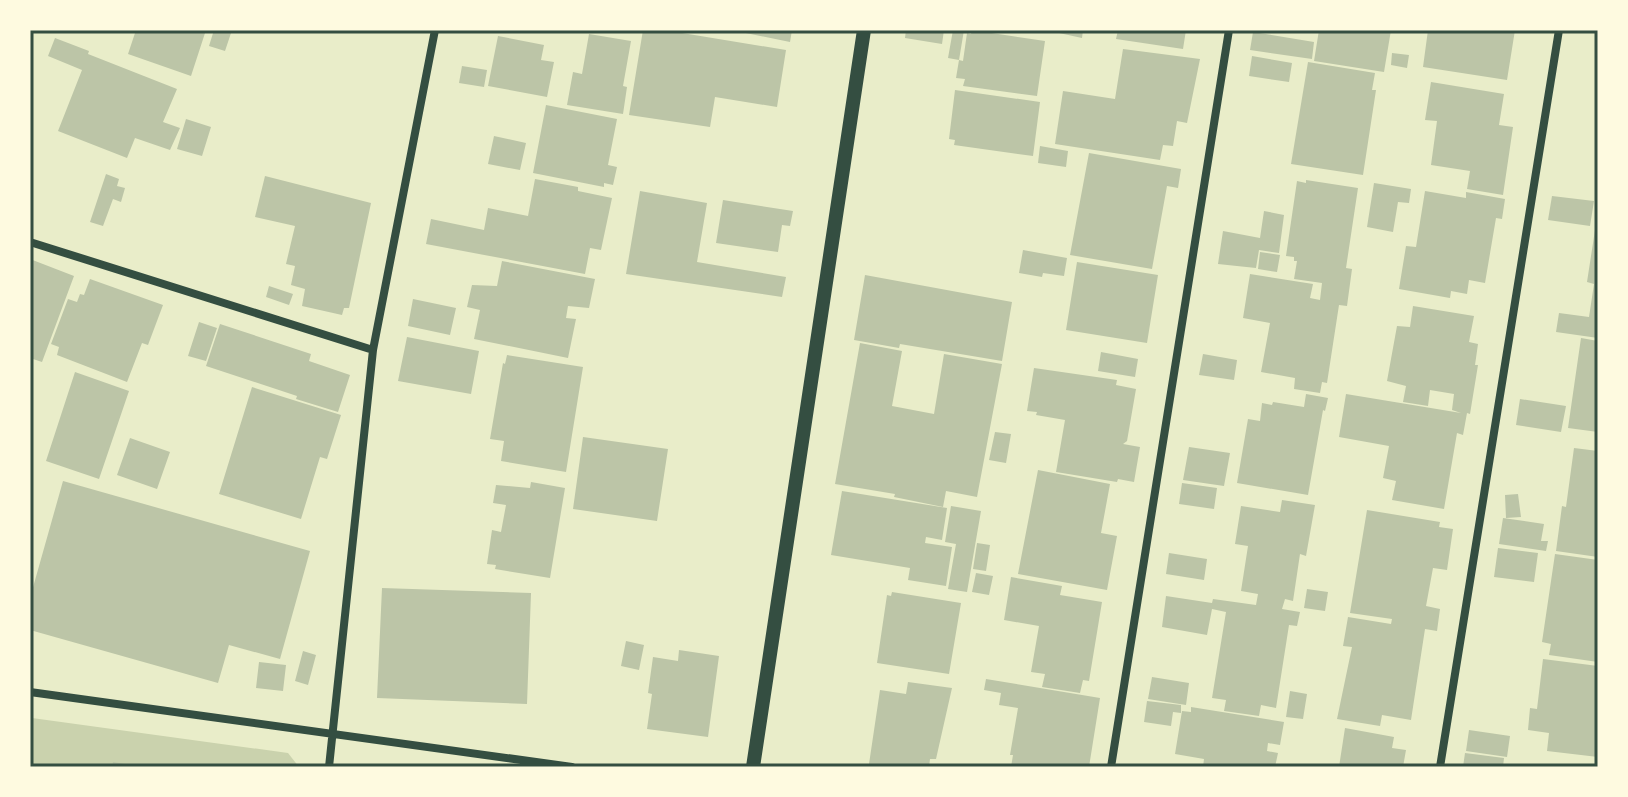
<svg xmlns="http://www.w3.org/2000/svg" width="1628" height="797" viewBox="0 0 1628 797" font-family="'Archivo Narrow',sans-serif">
  <style>
    .green { fill: #cad2ad }
    .building { fill: #bcc5a7 }
    .lines { fill: none; stroke-linecap: round; stroke-linejoin: round }
    .minor { stroke: #344e41; stroke-width: 8 }
    .tertiary { stroke: #344e41; stroke-width: 14 }
    .neatline { fill: none; stroke: #344e41; stroke-width: 3 }
  </style>
  <rect width="100%" height="100%" fill="#e9edc9"/>
  <path class="green" d="M32,718L288,753L299,767H30Z"/>
  <path class="building" d="M136,30H206L191,76L128,54Z
    M214,30H232L225,51L209,46Z
    M643,30H664L786,50L777,107L715,97L710,127L629,115Z
    M731,30H792L790,42Z
    M906,30H944L942,44L905,38Z
    M953,30H964L959,60L948,58Z
    M972,30L1045,41L1037,96L963,86L965,79L956,78L959,60L963,61L967,33L971,34Z
    M1059,30H1083L1082,38L1059,33Z
    M1118,30H1186L1183,49L1116,39Z
    M1319,30H1391L1384,72L1314,61Z
    M1428,30H1515L1507,80L1423,67Z
    M1253,32L1314,42L1312,59L1250,50Z
    M589,34L631,41L623,86L627,87L623,114L567,105L573,72L582,74Z
    M498,36L544,45L541,60L554,62L547,97L488,86Z
    M55,38L89,51L88,54L177,89L163,122L180,128L170,150L135,138L127,158L58,131L82,70L48,56Z
    M1123,49L1200,59L1187,123L1177,121L1173,146L1163,145L1160,160L1055,144L1063,91L1115,99Z
    M1392,53L1409,55L1407,68L1391,65Z
    M1252,56L1292,63L1289,82L1249,76Z
    M1308,62L1375,73L1372,90H1376L1363,175L1291,164Z
    M462,66L487,70L484,87L459,83Z
    M1431,82L1504,94L1499,125L1513,127L1503,195L1467,189L1470,171L1431,165L1437,121L1425,120Z
    M955,90L1040,102L1033,156L954,145L955,140L949,139Z
    M546,105L617,119L608,165L617,167L613,185L604,183V187L533,173Z
    M186,119L211,127L202,156L177,149Z
    M494,136L526,143L520,170L488,164Z
    M1040,146L1068,151L1066,167L1038,163Z
    M1089,153L1181,169L1178,188L1167,186L1152,269L1070,255Z
    M106,174L119,179L117,186L125,188L121,202L113,199L103,226L90,222Z
    M265,176L371,203L349,308H344L342,315L302,306L305,289L291,285L295,266L286,264L295,226L255,217Z
    M535,179L578,187V191L612,198L601,250L590,248L585,274L426,244L431,219L484,230L488,208L528,216Z
    M1306,180L1358,188L1346,268L1352,269L1347,306L1339,305L1327,383L1322,382L1320,393L1294,389L1295,378L1261,372L1270,323L1243,318L1250,274L1313,284L1310,298L1320,300L1322,283L1294,279L1297,261H1294V257L1286,256L1297,181L1306,183Z
    M1374,183L1411,189L1409,203L1398,202L1393,232L1367,227Z
    M640,191L707,203L697,262L786,277L782,297L626,274Z
    M1425,191L1466,198V192L1505,199L1502,219L1496,218L1485,283L1469,280L1467,294L1451,291L1450,298L1399,289L1406,246L1416,247Z
    M1552,196L1594,201L1590,226L1548,220Z
    M723,200L793,211L790,226L782,225L778,252L716,243Z
    M1264,211L1284,215L1279,253L1259,250L1256,268L1218,264L1223,231L1260,238Z
    M1595,230L1598,231V338L1556,332L1559,313L1589,317L1594,284L1587,282Z
    M1023,250L1067,258L1064,276L1043,273L1042,277L1019,273Z
    M1260,252L1280,255L1277,272L1258,269Z
    M30,259L74,276L42,362L30,358Z
    M502,261L595,279L589,308L568,306L566,318L576,319L568,358L474,339L480,310L467,307L472,285L497,286Z
    M1077,262L1158,275L1147,343L1066,330Z
    M865,275L1012,302L1002,361L900,344L899,348L854,340Z
    M90,279L163,305L148,345L142,343L127,382L57,355L59,347L51,344L68,299L77,302L80,294L84,295Z
    M269,286L293,294L289,305L266,297Z
    M413,299L456,308L450,335L408,326Z
    M1413,306L1474,316L1469,342L1478,344L1475,365H1478L1470,414L1467,413L1463,435L1457,433L1444,509L1392,500L1396,481L1383,478L1389,446L1339,437L1346,394L1461,413L1452,410L1454,394L1430,390L1428,406L1403,402L1406,386L1387,381L1397,326L1410,327Z
    M199,322L217,328L206,361L188,356Z
    M220,324L311,354L309,361L350,375L338,412L296,399L297,396L206,366Z
    M407,337L479,351L471,394L398,381Z
    M1581,338L1598,341V432L1568,428Z
    M860,343L902,351L892,406L934,414L944,354L1002,364L977,497L946,491L943,507L894,497L895,494L835,484Z
    M1101,352L1138,359L1135,377L1098,371Z
    M1203,354L1237,360L1234,380L1199,375Z
    M507,355L583,367L566,472L501,461L504,441L490,439L503,363L505,364Z
    M1034,368L1117,380L1116,385L1136,389L1127,441L1123,444L1140,447L1134,482L1118,479L1117,482L1056,472L1065,420L1036,415L1037,412L1027,411Z
    M75,372L129,391L99,479L46,461Z
    M252,387L341,415L327,459L320,457L301,519L219,494Z
    M1306,394L1328,398L1325,411L1323,410L1308,495L1237,483L1248,419L1260,421L1262,403L1272,405L1273,402L1304,407Z
    M1520,399L1566,406L1561,432L1516,425Z
    M995,432L1011,434L1006,463L989,460Z
    M583,437L668,449L657,521L573,509Z
    M130,438L170,452L157,489L117,475Z
    M1189,447L1230,453L1224,486L1183,480Z
    M1574,448L1598,451V557L1556,551L1562,506L1566,507Z
    M1038,470L1110,484L1101,533L1117,536L1107,590L1018,574Z
    M63,481L310,551L280,659L229,645L218,683L30,630V598Z
    M531,482L565,488L550,578L495,569L496,565L487,564L492,530L501,532L506,505L493,503L496,485L530,488Z
    M1182,483L1217,488L1214,509L1179,504Z
    M842,491L947,508L942,540L926,537L925,543L952,547L946,586L908,580L910,568L831,555Z
    M1518,494L1521,517L1506,518L1505,495Z
    M1282,500L1315,505L1306,556L1300,554L1293,601L1285,599L1282,609L1300,612L1297,626L1289,625L1276,708L1261,705L1259,716L1224,711L1226,700L1212,698L1226,612L1212,609L1207,635L1162,627L1166,596L1212,603L1213,599L1256,605L1258,594L1241,591L1248,546L1235,544L1241,506L1280,512Z
    M951,506L981,511L967,592L948,589L956,544L945,542Z
    M1367,510L1440,522L1439,527L1453,529L1447,570L1433,568L1426,606L1440,609L1437,631L1425,629L1411,720L1382,715L1380,726L1337,719L1352,647L1343,646L1348,617L1391,624L1392,619L1350,613Z
    M1503,518L1544,524L1541,541H1548L1546,551L1499,544Z
    M977,543L990,545L986,571L973,569Z
    M1498,548L1538,553L1534,582L1494,577Z
    M1169,553L1207,559L1204,580L1166,574Z
    M1555,554L1598,560V662L1549,655L1551,644L1542,642Z
    M976,573L993,576L989,595L972,592Z
    M1011,577L1062,586L1060,595L1102,602L1089,681L1083,680L1080,693L1042,687L1045,674L1031,672L1039,626L1004,620Z
    M382,588L531,593L527,704L377,698Z
    M1307,589L1328,592L1325,611L1304,608Z
    M892,592L961,603L949,674L877,663L887,595L891,596Z
    M626,641L644,645L639,670L621,666Z
    M679,650L719,656L708,737L647,729L652,694L648,693L653,657L678,661Z
    M303,651L316,655L308,685L295,681Z
    M1543,659L1598,666V757L1547,751L1549,733L1528,730L1530,708L1537,709Z
    M259,662L286,665L283,691L256,688Z
    M1152,677L1189,683L1186,705L1148,699Z
    M986,679L1100,698L1089,767H1011L1013,755H1010L1018,708L999,705L1001,693L984,690Z
    M908,682L952,688L936,759H930L929,767H892L869,764L880,690L906,694Z
    M1290,691L1307,694L1303,719L1286,717Z
    M1147,701L1181,705V713L1173,712L1171,726L1144,722Z
    M1191,707L1284,722L1280,745L1268,743L1267,751L1278,753L1275,767H1203L1204,759L1175,754L1182,711L1191,712Z
    M1345,728L1394,737L1392,748L1406,750L1403,767H1339Z
    M1469,730L1510,736L1507,757L1466,751Z
    M1465,753L1504,758L1503,767H1463Z
    M113,762L131,765V767H112Z"/>
  <g class="lines">
    <path class="minor" d="M30,242L373,350
      M30,692L572,767
      M329,767L373,350L435,30
      M1111,767L1229,30
      M1440,767L1559,30"/>
    <path class="tertiary" d="M753,767L864,30"/>
  </g>
  <rect width="1628" height="797" fill="none" stroke="#fefae0" stroke-width="64"/>
  <rect x="32" y="32" width="1564" height="733" class="neatline"/>
</svg>
